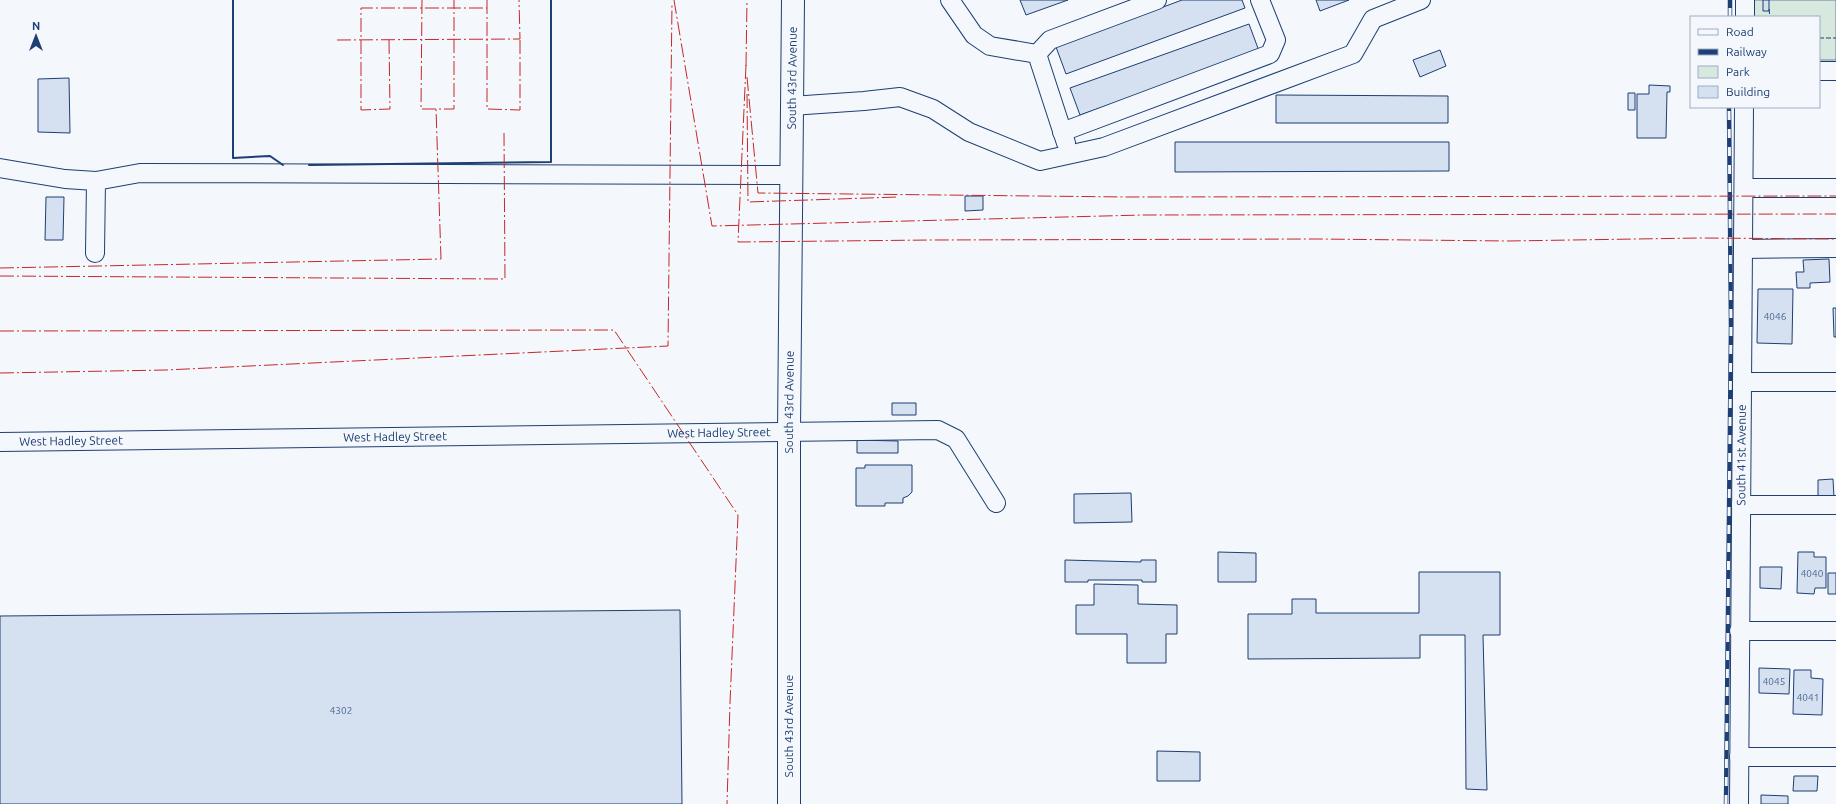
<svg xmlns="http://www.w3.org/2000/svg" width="1836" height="804" viewBox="0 0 1836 804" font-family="Ubuntu,sans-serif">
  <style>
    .green { fill: #d7e8df; stroke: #687fa3 }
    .building { fill: #d5e0f0; stroke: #1d3f73 }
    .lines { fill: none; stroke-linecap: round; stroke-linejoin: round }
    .minor-casing { stroke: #1d3f73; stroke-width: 20 }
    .major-casing { stroke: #1d3f73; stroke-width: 24 }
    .minor { stroke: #f4f7fb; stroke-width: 18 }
    .major { stroke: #f4f7fb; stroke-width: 22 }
    .rail-casing { stroke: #1d3f73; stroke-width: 4.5 }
    .rail { stroke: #f4f7fb; stroke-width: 3; stroke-dasharray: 9; stroke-linecap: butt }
    .fence { stroke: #1d3f73; stroke-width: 1; stroke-dasharray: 5 2; stroke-linecap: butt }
    .wall { stroke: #1d3f73; stroke-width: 2 }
    .power { stroke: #c62828; stroke-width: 1; stroke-dasharray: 14 3 2 3; stroke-linecap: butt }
    .labels { text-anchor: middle; stroke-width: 3; stroke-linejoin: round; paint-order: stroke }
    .number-label { font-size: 10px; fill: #4b6792 }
    .street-label { font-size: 12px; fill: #1d3f73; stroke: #f4f7fb }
  </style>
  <rect width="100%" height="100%" fill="#f4f7fb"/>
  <path class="green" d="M1753,0H1836V60H1819V17H1753Z"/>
  <path class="building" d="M1020,0H1068L1026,15Z
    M1182,0H1242L1245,8L1066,74L1056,47Z
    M1316,0H1349L1320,11Z
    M1763,0H1769V11H1763Z
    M1249,24L1259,51L1080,115L1070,88Z
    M1440,50L1446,66L1420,77L1413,60Z
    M69,78L70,133L38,132V79Z
    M1649,85L1670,86V92H1667L1666,138H1637V94H1649Z
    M1628,93H1635V110H1628Z
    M1276,95L1448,96V123H1276Z
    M1175,142H1449V171L1175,172Z
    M965,196H983V210L965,211Z
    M46,197H64L63,240H45Z
    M1829,259L1830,282L1810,283V288H1797L1796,272H1804L1803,260Z
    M1758,289H1793L1792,344L1757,343Z
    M1833,308H1836V337H1834Z
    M892,403H916V415H892Z
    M857,440L898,441V453H857Z
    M865,465H912V492L908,496L903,498V503H885V506H856V468H865Z
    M1833,479L1834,498H1818V480Z
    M1131,493L1132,522L1074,523V494Z
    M1218,552L1256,553V582H1218Z
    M1798,552H1814V557H1826V588H1815L1814,594L1797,593Z
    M1065,560L1141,562V560H1156V582H1142V580H1088V582H1065Z
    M1760,567H1782L1781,589L1760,588Z
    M1419,572H1500V635H1483L1487,790L1466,789L1465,635H1420V658L1248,659V614H1292V599H1316V613H1419Z
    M1828,573H1836V594H1828Z
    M1094,584L1138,585V604L1177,605V634H1166V663H1127V634H1076V605H1094Z
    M680,610L682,804H0V616Z
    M1759,668L1790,669L1789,694L1759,693Z
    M1794,670H1811V678L1823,679L1822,715L1793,714Z
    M1157,751L1200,752V781H1157Z
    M1794,776H1818L1817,791H1793Z
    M1761,795L1788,796V804H1761Z"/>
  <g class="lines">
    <defs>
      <g id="minor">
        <path d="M950,0L974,35L990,46L1037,54L1066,143"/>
        <path d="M1745,17V0"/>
        <path d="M1037,54L1050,40L1157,0"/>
        <path d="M1819,71H1836"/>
        <path d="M791,106L864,101L900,97L933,109L969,132L1040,161L1104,147L1353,54L1373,19L1421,0"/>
        <path d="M1062,132L1270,54L1276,40L1260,0"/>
        <path d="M0,168L65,179L96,181"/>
        <path d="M1744,188H1836"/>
        <path d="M1743,249L1836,248"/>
        <path d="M95,253L96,181L140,173L791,175"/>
        <path d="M1742,382H1836"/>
        <path id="s1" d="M0,442L938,430L956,439L996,503"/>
        <path d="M1741,505H1836"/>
        <path d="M1739,631H1836"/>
        <path d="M1739,757H1836"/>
        <path id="s2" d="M1739,804L1744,107"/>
      </g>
      <g id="major">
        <path id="s3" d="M789,804V431L793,0"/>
      </g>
    </defs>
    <use href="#minor" class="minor-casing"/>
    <use href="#major" class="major-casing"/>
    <use href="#minor" class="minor"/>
    <use href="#major" class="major"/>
    <defs>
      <path id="rail" d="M1730,17V0
        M1726,804L1731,326L1729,107"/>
    </defs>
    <use href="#rail" class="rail-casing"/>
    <use href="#rail" class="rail"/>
    <path class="fence" d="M1769,9L1770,17
      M1819,38H1836"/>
    <path class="wall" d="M233,0V158L270,156L283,165
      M309,165L551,162V0"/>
    <path class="power" d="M422,0L421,109H454V0
      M487,0V109L520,110V39
      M674,0L712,226L1143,215L1836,214
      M337,40L520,39L519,0
      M389,40L390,109L361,110V8H487
      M746,65L738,242L932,240L1317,239L1508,241L1700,238L1836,239
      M746,66L747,0
      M747,77L758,193L1127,197L1836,196
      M747,94L748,202L898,197
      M0,268L441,259L436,109
      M0,276L505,279L504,133
      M0,331L614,330L738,515L730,703L727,804
      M0,373L166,370L668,346L672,3"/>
  </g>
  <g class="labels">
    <g class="number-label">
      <text x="1775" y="320">4046</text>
      <text x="1812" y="577">4040</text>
      <text x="1774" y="685">4045</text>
      <text x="1808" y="701">4041</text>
      <text x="341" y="714">4302</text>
    </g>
    <g class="street-label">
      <text dy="4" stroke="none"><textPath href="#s3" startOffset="726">South 43rd Avenue</textPath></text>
      <text dy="4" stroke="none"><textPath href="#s3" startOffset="402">South 43rd Avenue</textPath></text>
      <text dy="4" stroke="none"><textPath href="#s1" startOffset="719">West Hadley Street</textPath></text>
      <text dy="4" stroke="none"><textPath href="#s1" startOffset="395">West Hadley Street</textPath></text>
      <text dy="4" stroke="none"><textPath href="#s1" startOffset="71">West Hadley Street</textPath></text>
      <text dy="4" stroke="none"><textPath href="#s2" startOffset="349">South 41st Avenue</textPath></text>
      <text transform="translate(789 726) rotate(-90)" y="4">South 43rd Avenue</text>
    </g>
  </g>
  <rect x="1690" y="16" width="130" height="92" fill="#f4f7fb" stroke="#9eadc5"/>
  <rect x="1698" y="29" width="20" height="6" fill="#f4f7fb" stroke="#9eadc5"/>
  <text x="1726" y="36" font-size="12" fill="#1d3f73">Road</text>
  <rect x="1698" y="49" width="20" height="6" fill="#1d3f73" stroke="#9eadc5"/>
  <text x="1726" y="56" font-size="12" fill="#1d3f73">Railway</text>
  <rect x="1698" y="66" width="20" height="12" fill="#d7e8df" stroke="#9eadc5"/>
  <text x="1726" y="76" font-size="12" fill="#1d3f73">Park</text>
  <rect x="1698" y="86" width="20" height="12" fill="#d5e0f0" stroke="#9eadc5"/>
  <text x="1726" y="96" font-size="12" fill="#1d3f73">Building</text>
  <g transform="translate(36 36)" stroke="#f4f7fb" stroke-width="3" paint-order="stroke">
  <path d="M0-3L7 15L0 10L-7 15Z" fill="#1d3f73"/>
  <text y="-6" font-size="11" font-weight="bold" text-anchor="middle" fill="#1d3f73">N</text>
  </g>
</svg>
